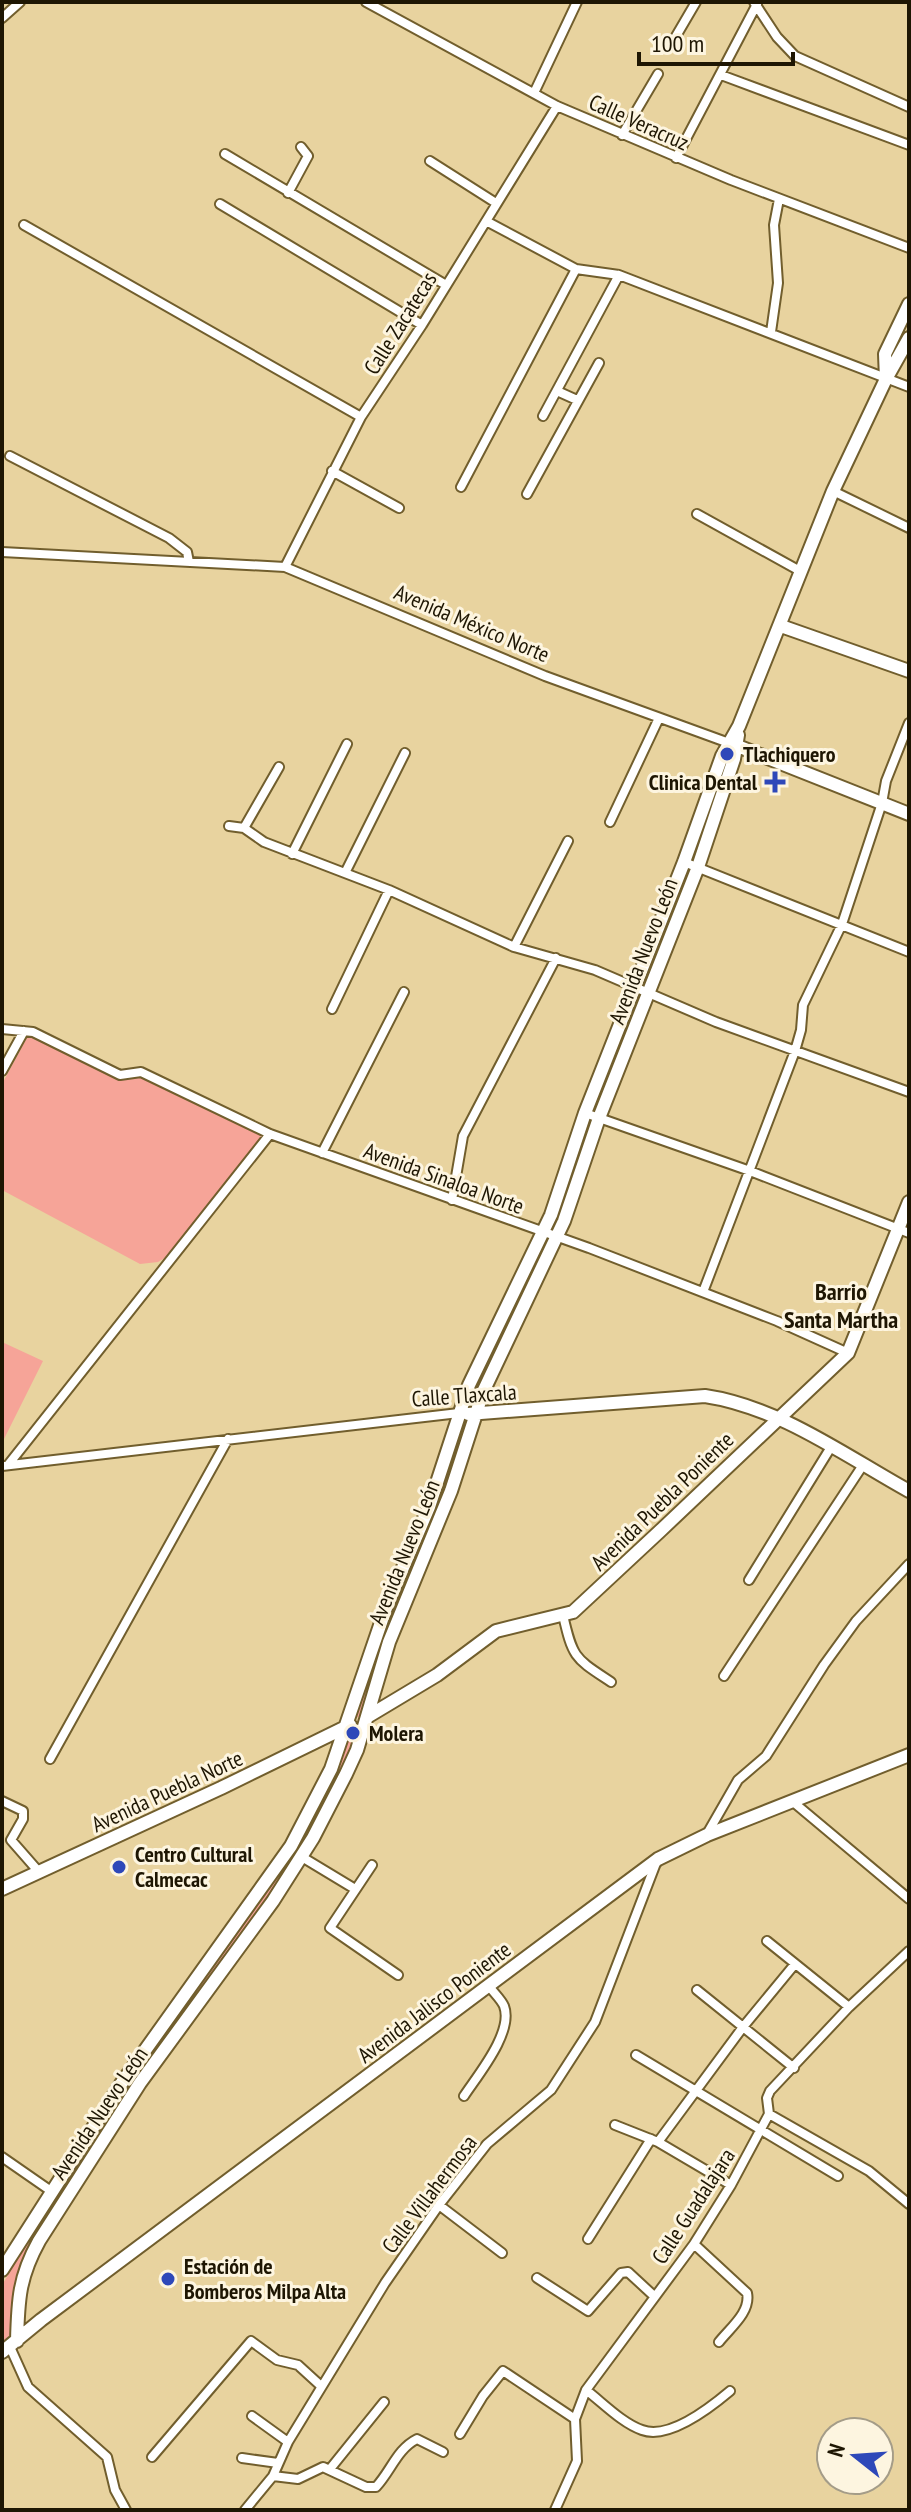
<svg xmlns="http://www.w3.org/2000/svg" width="911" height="2512" viewBox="0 0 911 2512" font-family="'PT Sans Narrow',sans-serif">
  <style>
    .green { fill: #f6a498 }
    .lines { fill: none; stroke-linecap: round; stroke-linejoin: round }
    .street-casing { stroke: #715e2d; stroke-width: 12 }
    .secondary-casing { stroke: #715e2d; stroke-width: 16 }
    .street { stroke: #fff; stroke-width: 8 }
    .secondary { stroke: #fff; stroke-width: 12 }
    .poi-dot { fill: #2e48b9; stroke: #fdf5e0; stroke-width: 3 }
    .labels { text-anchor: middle; stroke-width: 6; stroke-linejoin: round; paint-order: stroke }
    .street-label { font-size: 22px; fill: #1e1603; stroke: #fdf5e0 }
    .poi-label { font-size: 22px; font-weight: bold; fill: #1e1603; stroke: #fdf5e0; text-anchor: start }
    .neighbourhood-label { font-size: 24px; font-weight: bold; fill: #1e1603; stroke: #fdf5e0 }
  </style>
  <rect width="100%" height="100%" fill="#e8d39f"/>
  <path class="green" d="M29,1034L119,1077L142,1076L262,1135L249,1156L170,1255L158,1262L140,1264L2,1190V1084Z
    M546,1236L553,1239L472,1411H463L471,1389Z
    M2,1342L43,1361L2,1443Z
    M461,1416L470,1417L449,1489L362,1715L354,1719L368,1670Z
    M362,1721L358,1740L320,1823L185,2021L17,2276L13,2302L16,2335L2,2349V2285L8,2275L7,2269L177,2010L288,1854L352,1726Z"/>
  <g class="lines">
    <defs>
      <path id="street" d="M366,2L557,106L731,180L909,248
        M754,2L777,37L795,56L909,107
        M2,18L20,2
        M672,43L696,2
        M721,75L909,145
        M534,93L577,2
        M622,135L658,74
        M225,154L446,285
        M676,158L757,4
        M430,161L496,203
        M288,193L308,156L301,147
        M220,204L422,325
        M486,221L576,269L619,275L909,387
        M24,225L361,417
        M771,332L778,283L774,225L779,199
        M557,391L577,400
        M543,416L619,275
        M10,456L169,538L187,552L189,562
        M332,471L399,508
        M461,487L576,269
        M833,491L909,528
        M527,494L599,363
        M697,514L800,571
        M2,552L285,567L545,676L729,743
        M285,567L361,417L422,325L557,106
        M610,822L659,718
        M229,826L244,828L264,842L389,890L514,947L595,970L716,1022L909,1092
        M244,828L279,767
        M292,854L347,744
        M684,862L909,952
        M345,873L405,753
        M514,947L568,841
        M332,1009L389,890
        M2,1029L33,1032L120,1075L141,1072L270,1134L589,1248L777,1321L848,1353
        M2,1071L24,1031
        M585,1113L750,1171L909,1233
        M322,1153L404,992
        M452,1200L463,1136L556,958
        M703,1292L795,1051L801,1030L803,1005L842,924L882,803L886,781L909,723
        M8,1465L270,1134
        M2,1466L459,1413
        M749,1580L831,1447
        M563,1615C573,1659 575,1658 611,1682
        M724,1676L863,1465
        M50,1759L228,1439
        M2,1801L23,1811V1819L11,1840L39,1872
        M792,1801L909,1899
        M707,1834L738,1780L766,1756L824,1665L856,1621L909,1564
        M302,1857L355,1889
        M372,1865L330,1928L398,1975
        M767,1941L849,2007
        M697,1990L794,2068
        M636,2055L838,2176
        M464,2096C477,2076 514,2032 504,2006C501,1999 493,1992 489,1986
        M769,2114L869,2171L909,2204
        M615,2125L658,2142L731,2185
        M658,2142L743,2027L795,1964
        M2,2157L51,2191
        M439,2205L502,2253
        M588,2239L651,2139
        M694,2244L747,2293C751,2312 730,2328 719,2342
        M537,2278L588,2311L621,2273L628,2272L654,2296
        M10,2347L28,2387L107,2457L115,2490L126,2510
        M586,2390C603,2403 622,2423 642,2430C669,2440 711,2407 730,2391
        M252,2416L288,2442
        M460,2434L483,2396L503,2371L575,2419
        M152,2457L251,2341L277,2360L298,2365L321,2386
        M242,2458L278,2463
        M330,2469L384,2402
        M273,2476L298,2479L323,2467L366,2487H376C391,2471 397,2449 417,2439L443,2452
        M245,2510L273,2476L288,2442L385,2283L439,2205L487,2144L551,2090L595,2022L656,1863
        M555,2510L577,2461L575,2419L586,2390L694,2244L731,2185L769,2114L767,2098L770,2091L849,2007L909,1951"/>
      <path id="secondary" d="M886,379L885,354L909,304
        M781,626L909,671
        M730,743L909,814
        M468,1414L705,1396C779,1407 844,1455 909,1491
        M367,1717L437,1675L496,1631L573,1612L660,1531L848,1353L909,1202
        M2,1889L221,1788L350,1725
        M2,2270L121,2084L291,1846L331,1769L387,1605L429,1507L469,1385L551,1215L585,1113L684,862L722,756L739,726L833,491L886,379L909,338
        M17,2341C18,2300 19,2277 39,2241L140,2083L273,1901L313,1838L346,1774L357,1750L389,1642L451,1491L483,1392L564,1221L599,1118L698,867L734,759L738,735
        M2,2352L41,2320L658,1859L707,1835L909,1755"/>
    </defs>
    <use href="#street" class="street-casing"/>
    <use href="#secondary" class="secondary-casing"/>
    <use href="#street" class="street"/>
    <use href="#secondary" class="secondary"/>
  </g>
  <g class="poi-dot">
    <circle cx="727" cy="754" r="8"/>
    <path d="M771 770h8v8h8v8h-8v8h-8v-8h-8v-8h8z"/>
    <circle cx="353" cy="1733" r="8"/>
    <circle cx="119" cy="1867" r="8"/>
    <circle cx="168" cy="2279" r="8"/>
  </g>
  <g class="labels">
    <g class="street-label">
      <text transform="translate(639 122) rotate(24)" y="8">Calle Veracruz</text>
      <text transform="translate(400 323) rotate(-58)" y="8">Calle Zacatecas</text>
      <text transform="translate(472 623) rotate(23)" y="8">Avenida México Norte</text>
      <text transform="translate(643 951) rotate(-69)" y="8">Avenida Nuevo León</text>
      <text transform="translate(444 1178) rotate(20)" y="8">Avenida Sinaloa Norte</text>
      <text transform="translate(464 1395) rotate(-4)" y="8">Calle Tlaxcala</text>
      <text transform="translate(662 1501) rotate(-44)" y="8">Avenida Puebla Poniente</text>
      <text transform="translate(404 1552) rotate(-68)" y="8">Avenida Nuevo León</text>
      <text transform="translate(167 1791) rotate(-25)" y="8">Avenida Puebla Norte</text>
      <text transform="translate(434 2002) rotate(-37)" y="8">Avenida Jalisco Poniente</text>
      <text transform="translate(99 2113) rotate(-56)" y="8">Avenida Nuevo León</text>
      <text transform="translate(429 2194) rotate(-53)" y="8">Calle Villahermosa</text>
      <text transform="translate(693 2206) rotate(-57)" y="8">Calle Guadalajara</text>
    </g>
    <g class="poi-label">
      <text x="743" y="762">Tlachiquero</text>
      <text x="757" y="790" text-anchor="end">Clinica Dental</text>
      <text x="369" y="1741">Molera</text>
      <text x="135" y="1862">Centro Cultural<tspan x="135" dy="25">Calmecac</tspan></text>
      <text x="184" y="2274">Estación de<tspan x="184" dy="25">Bomberos Milpa Alta</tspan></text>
    </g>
    <g class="neighbourhood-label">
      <text x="841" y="1300">Barrio<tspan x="841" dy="28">Santa Martha</tspan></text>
    </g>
  </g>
  <rect width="911" height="2512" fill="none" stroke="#1e1603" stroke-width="8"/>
  <g transform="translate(855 2456) rotate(287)"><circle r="38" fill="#fdf5e0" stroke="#a49c88" stroke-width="2"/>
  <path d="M0-6L14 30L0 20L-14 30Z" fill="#2e48b9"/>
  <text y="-12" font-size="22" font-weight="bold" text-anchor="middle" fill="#1e1603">N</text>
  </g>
  <path d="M639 52v12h154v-12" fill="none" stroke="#1e1603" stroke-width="4"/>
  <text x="651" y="52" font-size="24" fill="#1e1603" stroke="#fdf5e0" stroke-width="6" paint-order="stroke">100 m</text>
</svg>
